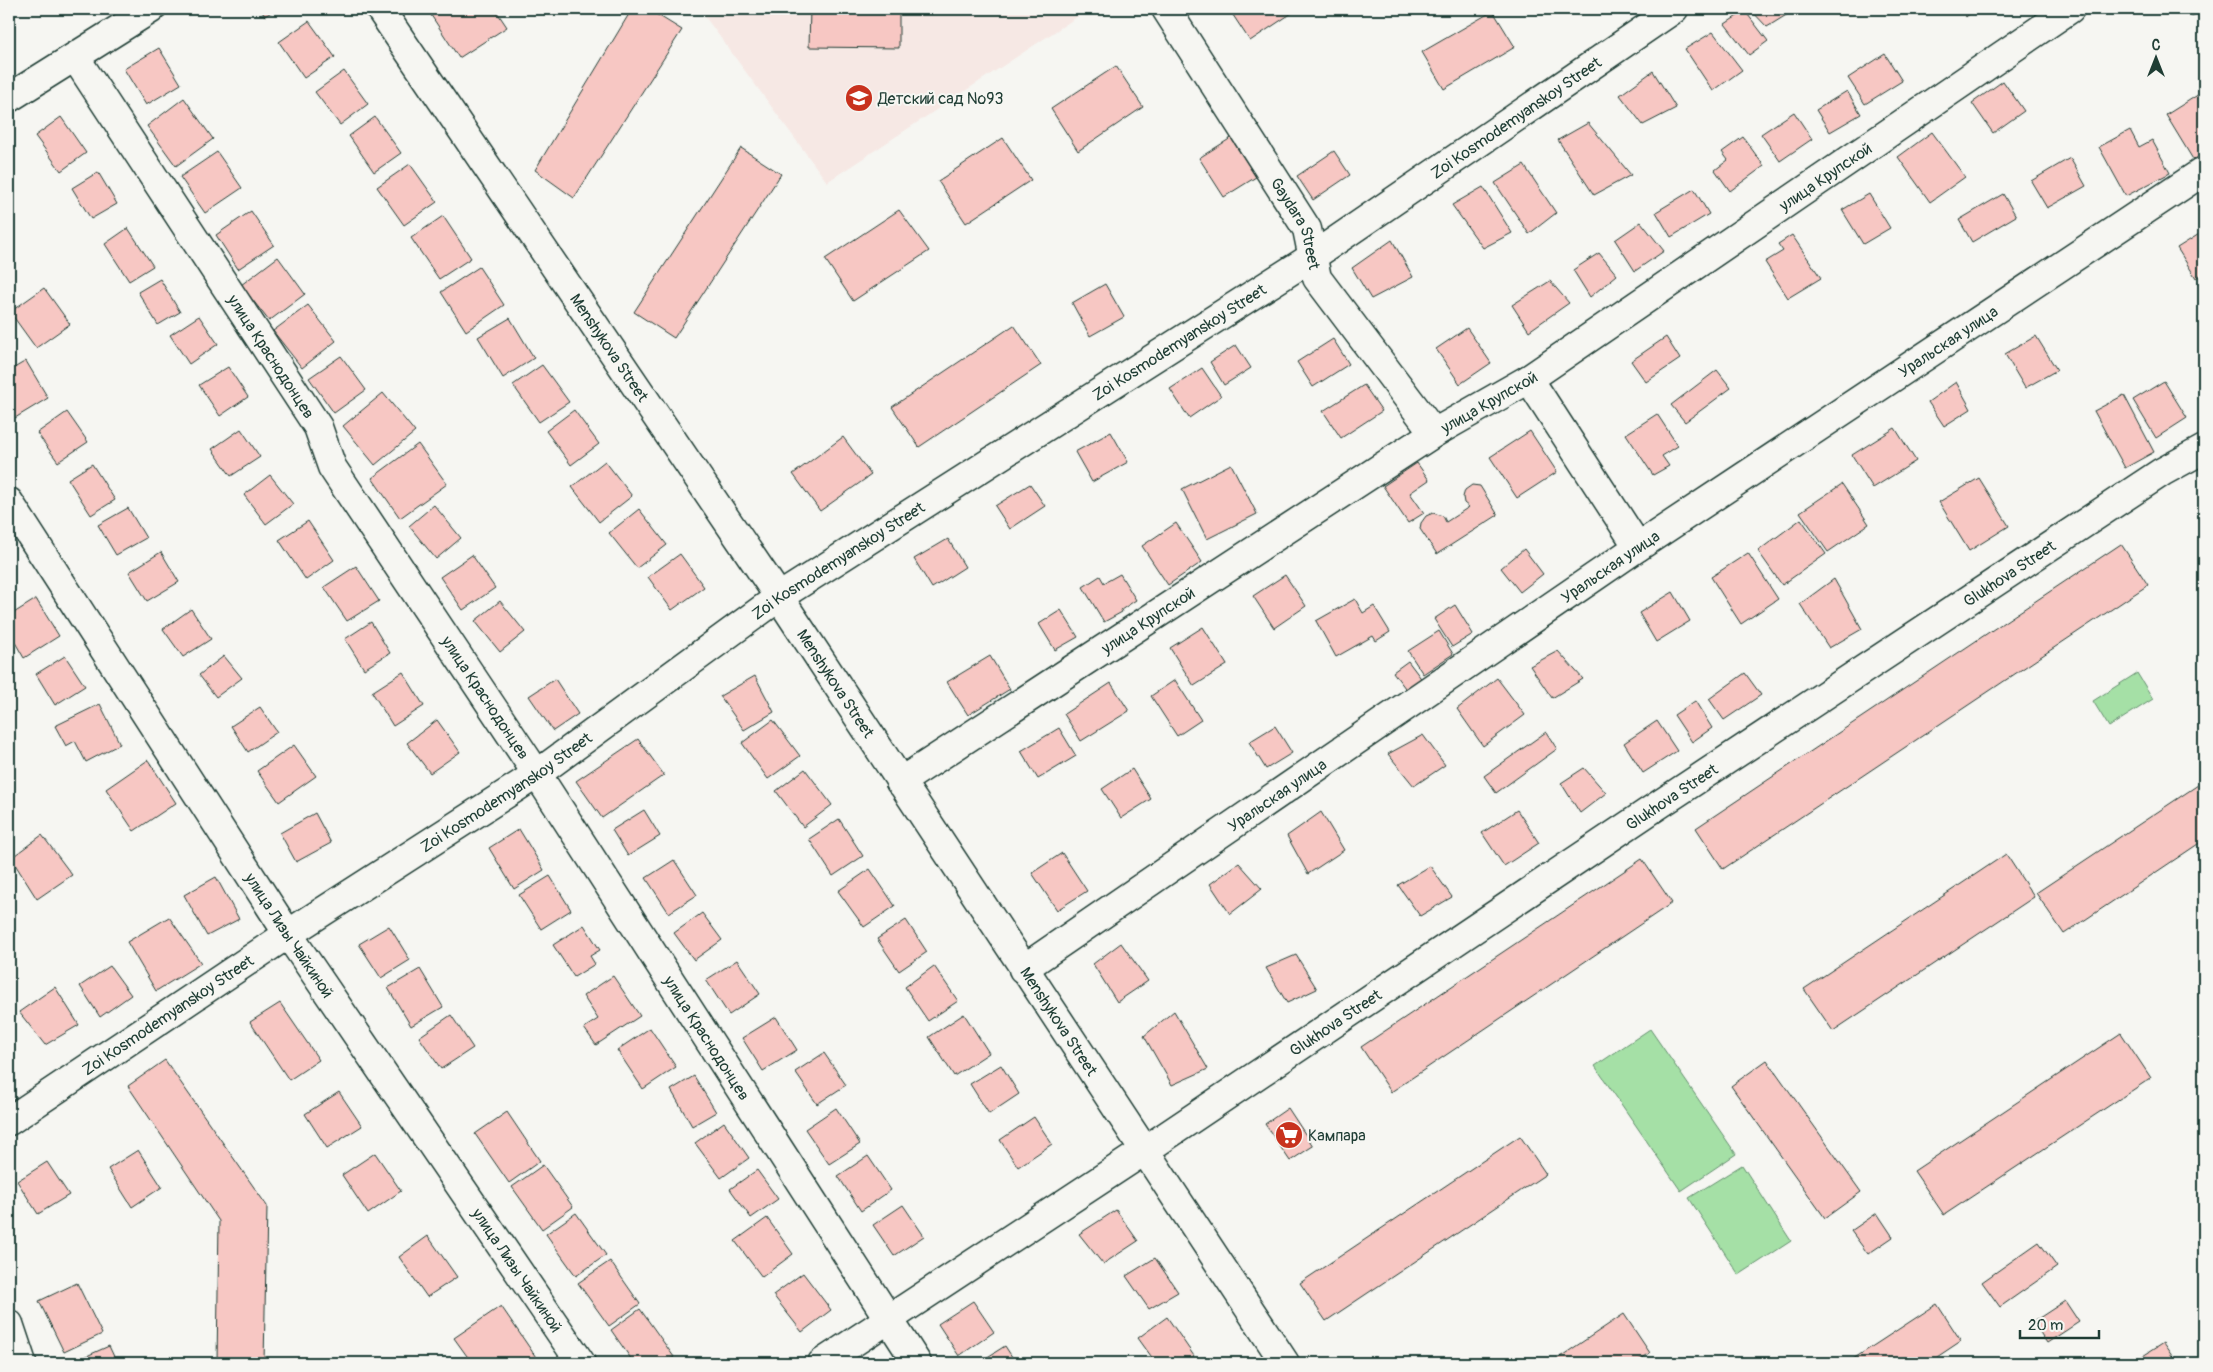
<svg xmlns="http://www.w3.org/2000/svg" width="2213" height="1372" viewBox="0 0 2213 1372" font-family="Pangolin,sans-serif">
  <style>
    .built { fill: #f6e8e4 }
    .green { fill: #a5e0a6; stroke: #628e6d }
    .building { fill: #f7c7c3; stroke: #1f3d34 }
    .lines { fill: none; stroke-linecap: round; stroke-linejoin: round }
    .minor-casing { stroke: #1f3d34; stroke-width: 31 }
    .minor { stroke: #f6f6f2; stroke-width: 28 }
    .labels { text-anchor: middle; stroke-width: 4; stroke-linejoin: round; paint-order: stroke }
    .poi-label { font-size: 16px; fill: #1f3d34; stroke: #f6f6f2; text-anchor: start }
    .street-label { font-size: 16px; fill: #1f3d34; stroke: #f6f6f2 }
  </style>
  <rect width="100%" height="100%" fill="#f6f6f2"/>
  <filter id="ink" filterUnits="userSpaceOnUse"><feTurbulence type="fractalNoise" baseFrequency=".02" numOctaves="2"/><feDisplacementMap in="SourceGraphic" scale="10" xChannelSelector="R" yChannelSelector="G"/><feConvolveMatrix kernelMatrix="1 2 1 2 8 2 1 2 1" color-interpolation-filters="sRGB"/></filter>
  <g filter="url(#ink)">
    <path class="built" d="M703,9H1089L827,182L703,14Z"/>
    <path class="green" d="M2137,673L2153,699L2109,727L2093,701Z
      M1650,1029L1736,1154L1681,1191L1595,1066Z
      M1742,1165L1791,1241L1739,1275L1689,1198Z"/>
    <path class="building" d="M260,9H276L265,16Z
      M427,9H495L507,27L459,58Z
      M632,9H648L682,30L574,198L535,170Z
      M810,9H899V48L809,47Z
      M1229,9H1298L1250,41Z
      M1750,9H1796L1767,27Z
      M1961,9H1975L1966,17Z
      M2187,9H2204L2192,16Z
      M1493,11L1515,47L1444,89L1422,52Z
      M1745,11L1768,41L1749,55L1725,24Z
      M309,21L335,57L304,78L279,42Z
      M1713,32L1742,70L1713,91L1685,49Z
      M159,48L181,84L146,105L124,69Z
      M1885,54L1902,81L1865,104L1848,78Z
      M1116,66L1143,107L1078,151L1051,109Z
      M344,71L368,104L340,125L315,92Z
      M1653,71L1676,108L1643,125L1620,95Z
      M2003,81L2024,111L1993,133L1972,103Z
      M1847,91L1861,114L1830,132L1816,110Z
      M2204,91V155L2194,161L2166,115Z
      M184,98L213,139L176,166L147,126Z
      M1794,112L1812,139L1780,161L1761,134Z
      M61,117L86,153L61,171L35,136Z
      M375,117L401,153L374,172L349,136Z
      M1588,123L1631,175L1594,195L1558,140Z
      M2130,130L2139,147L2152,140L2170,173L2126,196L2099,147Z
      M1932,132L1965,177L1930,202L1898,157Z
      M1743,137L1764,166L1730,191L1715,170L1728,160L1722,152Z
      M1003,138L1031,180L966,223L938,181Z
      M1231,138L1256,177L1224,197L1199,158Z
      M741,148L781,174L674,338L634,312Z
      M1334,151L1350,175L1313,200L1297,176Z
      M217,152L242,188L205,213L180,177Z
      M2070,158L2086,186L2047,208L2031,181Z
      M410,164L437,202L404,225L377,187Z
      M1524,165L1556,213L1529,234L1495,183Z
      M98,172L117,204L91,219L72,188Z
      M1483,187L1512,233L1483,248L1452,205Z
      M1694,189L1709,214L1671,237L1656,212Z
      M1869,194L1890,228L1863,244L1842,210Z
      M2003,194L2016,216L1972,242L1959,220Z
      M899,210L929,251L853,301L825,259Z
      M251,211L274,245L238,269L216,235Z
      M443,216L471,258L439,279L411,238Z
      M1641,222L1664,251L1635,271L1615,240Z
      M128,228L153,266L129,281L105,244Z
      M2204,231V272L2196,278L2177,248Z
      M1792,235L1821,278L1788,298L1765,262L1783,251L1778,244Z
      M1392,240L1413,277L1371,299L1352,268Z
      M1599,253L1617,275L1590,297L1573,270Z
      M278,257L305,294L269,321L241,285Z
      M479,267L504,305L466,331L441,292Z
      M160,279L180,312L158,325L138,292Z
      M1550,281L1569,303L1529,331L1512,305Z
      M1105,284L1124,317L1090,336L1072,303Z
      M44,288L70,324L36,348L10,312Z
      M308,305L336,341L302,368L273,331Z
      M199,316L218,344L189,364L170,335Z
      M510,318L534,358L503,378L478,337Z
      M1014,325L1041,365L919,447L892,407Z
      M1467,328L1491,363L1460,384L1436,349Z
      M2036,336L2057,370L2025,388L2005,354Z
      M1666,337L1680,359L1646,382L1631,361Z
      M1333,339L1349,364L1313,387L1297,362Z
      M1236,345L1251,368L1224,385L1210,362Z
      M341,356L366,390L334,413L309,378Z
      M26,361L48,398L15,418L9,408V371Z
      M542,365L569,402L539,422L513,385Z
      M228,367L248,397L220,416L199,385Z
      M1202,368L1221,396L1189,418L1170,389Z
      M1717,370L1731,388L1685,422L1671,405Z
      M2164,381L2187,418L2156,438L2133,400Z
      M1956,382L1971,409L1944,426L1928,402Z
      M1364,385L1382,411L1341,438L1323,411Z
      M383,393L415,432L375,465L343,426Z
      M2124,395L2154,452L2125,468L2094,411Z
      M574,410L599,444L571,465L546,431Z
      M67,412L88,442L58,462L37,433Z
      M1657,414L1678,446L1662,456L1669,466L1653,475L1626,434Z
      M1895,428L1916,461L1873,488L1852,455Z
      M241,429L260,457L231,476L212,449Z
      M1530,431L1557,472L1517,498L1490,457Z
      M1111,432L1128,462L1092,482L1075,452Z
      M843,437L871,475L820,511L793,474Z
      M418,444L447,484L400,518L372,478Z
      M605,461L632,496L599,522L572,487Z
      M1417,463L1429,480L1410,493L1424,513L1408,523L1383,486Z
      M92,464L115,500L91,515L68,479Z
      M1231,464L1257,514L1207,539L1182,489Z
      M270,475L293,504L266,524L244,495Z
      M1979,478L2009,526L1969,551L1939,502Z
      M1030,484L1045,506L1010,529L995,506Z
      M1842,484L1869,524L1828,552L1800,512Z
      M1472,485L1480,486L1498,515L1437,554L1420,529L1421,523L1426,516L1433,513L1443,516L1446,522L1469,507L1464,503L1463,497L1465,490Z
      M434,505L461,538L436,559L409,526Z
      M128,508L146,538L116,555L98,525Z
      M639,509L667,545L637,568L609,533Z
      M1801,519L1826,554L1782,585L1758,551Z
      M308,521L334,560L306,580L279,540Z
      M1176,523L1202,562L1168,585L1142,546Z
      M948,539L965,567L932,588L914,559Z
      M2121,544L2148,585L1723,869L1696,828Z
      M1524,549L1543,574L1520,592L1501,568Z
      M161,552L179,582L147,601L129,572Z
      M1748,553L1778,599L1741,624L1711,577Z
      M680,554L704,587L672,610L648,577Z
      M472,555L495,588L463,610L440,577Z
      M356,566L379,601L347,621L324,587Z
      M1120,574L1136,600L1121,610L1122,612L1104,622L1083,587L1100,576L1104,583Z
      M1285,575L1306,606L1274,628L1253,596Z
      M1834,579L1862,629L1829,648L1800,604Z
      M1673,592L1690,621L1656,642L1639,613Z
      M36,599L59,636L24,658L9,632V616Z
      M1355,599L1363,613L1374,606L1390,632L1376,641L1373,636L1336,657L1316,621Z
      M500,601L525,632L500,652L475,621Z
      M1455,605L1473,634L1452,647L1434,619Z
      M191,609L211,639L183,657L163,629Z
      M1061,610L1078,637L1055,650L1039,624Z
      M371,622L390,653L364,669L345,639Z
      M1203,627L1227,665L1194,686L1170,648Z
      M1439,631L1453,654L1423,674L1408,651Z
      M1558,651L1583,679L1552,698L1530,666Z
      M65,656L85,686L55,705L36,674Z
      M224,656L242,678L216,697L199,675Z
      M990,656L1010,689L968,715L947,682Z
      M1408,661L1426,685L1411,696L1393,672Z
      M403,672L424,706L393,726L372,692Z
      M1745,673L1761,695L1724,720L1709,699Z
      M755,676L774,712L744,730L720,696Z
      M1497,678L1525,715L1483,746L1457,709Z
      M555,679L578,714L553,731L529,696Z
      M1175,680L1201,720L1177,736L1151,696Z
      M1111,683L1129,711L1081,741L1064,714Z
      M1695,701L1712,728L1692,742L1674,715Z
      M100,704L120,744L86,762L75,741L66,746L55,726Z
      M260,707L277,732L248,752L231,726Z
      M437,720L460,752L430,773L407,743Z
      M773,720L800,756L768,779L742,743Z
      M1657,721L1677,751L1643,773L1624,743Z
      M1275,726L1292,753L1266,769L1249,742Z
      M1059,728L1076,756L1038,779L1021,751Z
      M1546,732L1557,749L1496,793L1484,776Z
      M1423,735L1445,765L1414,786L1388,754Z
      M638,739L664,775L602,818L576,781Z
      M294,745L316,776L279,802L257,771Z
      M148,760L176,803L134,831L106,789Z
      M1584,768L1606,793L1580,813L1561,783Z
      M805,769L832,805L803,827L776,791Z
      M1132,769L1151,799L1121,818L1102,789Z
      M2204,781V840L2064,934L2036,893Z
      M644,810L660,836L628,856L612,830Z
      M1517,810L1539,843L1504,866L1482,833Z
      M1321,812L1344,850L1308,874L1287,836Z
      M315,813L331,843L296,862L280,833Z
      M839,819L863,856L833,876L809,839Z
      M519,829L544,870L514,889L489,848Z
      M42,835L72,875L37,899L11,858Z
      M1062,853L1087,891L1057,910L1032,873Z
      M2006,854L2034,897L1833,1031L1804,989Z
      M1642,859L1672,903L1391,1092L1361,1047Z
      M674,860L697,895L669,913L646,878Z
      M1239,863L1262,889L1230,914L1210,884Z
      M1430,866L1452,897L1420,916L1398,885Z
      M870,869L895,906L864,927L838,891Z
      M550,876L571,910L541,929L519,895Z
      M216,877L239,919L207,936L184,895Z
      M702,913L722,940L694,960L674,933Z
      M169,917L201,963L156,991L127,942Z
      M906,920L927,952L899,971L877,939Z
      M584,925L600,950L590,956L595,964L574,977L553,945Z
      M389,926L410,960L381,978L359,944Z
      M1121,943L1148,981L1117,1002L1093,964Z
      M1296,955L1317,989L1287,1003L1266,968Z
      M737,960L760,994L729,1015L706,980Z
      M110,966L131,995L100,1017L80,986Z
      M934,966L958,1001L928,1021L905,987Z
      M420,969L443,1007L411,1026L388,988Z
      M613,976L640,1016L596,1045L584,1028L598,1019L583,996Z
      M55,987L79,1025L45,1045L19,1012Z
      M280,1003L319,1060L289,1080L250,1022Z
      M1174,1011L1208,1069L1172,1085L1144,1036Z
      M964,1014L989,1053L954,1076L929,1037Z
      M451,1015L473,1048L441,1069L419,1037Z
      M776,1017L797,1050L763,1071L742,1038Z
      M650,1028L676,1067L643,1089L617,1050Z
      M2121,1033L2151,1078L1944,1215L1914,1171Z
      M824,1053L846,1085L817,1104L795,1072Z
      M165,1060L267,1206L264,1363H217L219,1221L128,1086Z
      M1767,1060L1861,1192L1825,1218L1731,1086Z
      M1001,1065L1019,1094L989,1114L970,1084Z
      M694,1076L716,1112L692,1126L671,1090Z
      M339,1092L362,1126L327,1148L305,1114Z
      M836,1108L860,1144L829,1164L805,1129Z
      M1288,1108L1313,1146L1290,1161L1265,1124Z
      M507,1112L540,1161L509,1183L475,1134Z
      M1034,1117L1052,1144L1018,1167L1000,1140Z
      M724,1122L749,1158L721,1178L695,1143Z
      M1520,1136L1546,1174L1326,1321L1300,1283Z
      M138,1150L162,1187L132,1207L108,1169Z
      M375,1153L401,1191L368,1214L342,1175Z
      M868,1156L891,1190L861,1211L838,1176Z
      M47,1162L69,1195L38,1214L17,1181Z
      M543,1165L573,1207L542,1229L512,1187Z
      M757,1170L778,1199L751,1218L730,1189Z
      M903,1205L924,1236L894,1256L873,1225Z
      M1116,1210L1138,1241L1103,1264L1079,1234Z
      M576,1213L606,1255L576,1276L546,1234Z
      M1877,1213L1893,1237L1868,1254L1851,1231Z
      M767,1218L793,1254L762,1277L735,1241Z
      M428,1236L457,1277L427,1297L399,1257Z
      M2039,1242L2057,1267L2000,1307L1982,1282Z
      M1155,1258L1178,1292L1149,1309L1126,1276Z
      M610,1261L640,1304L609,1326L578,1283Z
      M803,1273L831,1310L802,1332L773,1295Z
      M77,1283L102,1334L64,1352L39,1301Z
      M973,1301L994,1332L959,1356L938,1324Z
      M2065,1301L2079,1322L2047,1343L2033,1322Z
      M1937,1304L1961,1341L1928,1363H1847Z
      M501,1306L540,1363H472L454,1338Z
      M640,1309L674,1357L665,1363H634L611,1330Z
      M1624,1314L1650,1353L1635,1363H1551Z
      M1167,1317L1194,1356L1184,1363H1156L1138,1338Z
      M2163,1343L2177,1363H2132Z
      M109,1346L117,1363H71Z
      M1005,1346L1016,1363H978Z"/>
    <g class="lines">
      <defs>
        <g id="minor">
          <path id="s1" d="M380,9L779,597L1285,1363"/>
          <path id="s2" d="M1166,9L1307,229L1317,278L1434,433"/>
          <path id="s3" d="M75,57L318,427L332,467L537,774L917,1363"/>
          <path d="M9,98L151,9"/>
          <path d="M1529,379L1638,547"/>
          <path id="s4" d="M9,502L288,934L581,1363"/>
          <path id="s5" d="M900,782L1434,433L1529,379L2070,9"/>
          <path id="s6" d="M1023,969L1638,547L2204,171"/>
          <path id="s7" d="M9,1121L288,934L537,774L779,597L1312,257L1674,9"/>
          <path d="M9,1324L22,1363"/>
          <path id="s8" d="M822,1363L1144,1151L1651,810L2162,472L2204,449"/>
        </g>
      </defs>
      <use href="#minor" class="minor-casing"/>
      <use href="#minor" class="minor"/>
    </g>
  </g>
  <defs>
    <symbol id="school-disc" viewBox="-11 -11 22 22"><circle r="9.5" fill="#c8321e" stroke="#f6f6f2"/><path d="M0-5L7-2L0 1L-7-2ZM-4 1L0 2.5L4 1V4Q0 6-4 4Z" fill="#fff"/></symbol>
    <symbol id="supermarket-disc" viewBox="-11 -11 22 22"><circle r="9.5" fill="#c8321e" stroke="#f6f6f2"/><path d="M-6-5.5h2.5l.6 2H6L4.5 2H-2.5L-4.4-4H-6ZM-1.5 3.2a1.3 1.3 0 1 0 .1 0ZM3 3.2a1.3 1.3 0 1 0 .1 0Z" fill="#fff"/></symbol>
  </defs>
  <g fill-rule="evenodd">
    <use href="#school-disc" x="843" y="82" width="32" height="32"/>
    <use href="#supermarket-disc" x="1273" y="1119" width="32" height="32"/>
  </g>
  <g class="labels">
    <g class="poi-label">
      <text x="878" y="104">Детский сад №93</text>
      <text x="1308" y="1141">Кампара</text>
    </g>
    <g class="street-label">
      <text dy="6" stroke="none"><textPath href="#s7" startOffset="1811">Zoi Kosmodemyanskoy Street</textPath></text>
      <text dy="6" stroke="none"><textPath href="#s5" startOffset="1106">улица Крупской</textPath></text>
      <text dy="6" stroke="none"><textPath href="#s2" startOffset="252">Gaydara Street</textPath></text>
      <text dy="6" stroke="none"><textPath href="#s6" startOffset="1118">Уральская улица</textPath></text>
      <text dy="6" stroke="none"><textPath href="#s7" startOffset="1406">Zoi Kosmodemyanskoy Street</textPath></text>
      <text dy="6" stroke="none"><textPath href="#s1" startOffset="409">Menshykova Street</textPath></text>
      <text dy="6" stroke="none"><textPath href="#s3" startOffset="358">улица Краснодонцев</textPath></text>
      <text dy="6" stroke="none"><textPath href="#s5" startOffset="701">улица Крупской</textPath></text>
      <text dy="6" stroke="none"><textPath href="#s7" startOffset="1001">Zoi Kosmodemyanskoy Street</textPath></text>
      <text dy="6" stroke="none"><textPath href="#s6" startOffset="712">Уральская улица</textPath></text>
      <text dy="6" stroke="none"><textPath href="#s8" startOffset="1426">Glukhova Street</textPath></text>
      <text dy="6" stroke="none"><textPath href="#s5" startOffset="296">улица Крупской</textPath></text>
      <text dy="6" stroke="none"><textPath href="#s1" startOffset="814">Menshykova Street</textPath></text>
      <text dy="6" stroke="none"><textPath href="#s3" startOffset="762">улица Краснодонцев</textPath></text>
      <text dy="6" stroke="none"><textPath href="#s7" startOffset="596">Zoi Kosmodemyanskoy Street</textPath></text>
      <text dy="6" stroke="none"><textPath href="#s6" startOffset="308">Уральская улица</textPath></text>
      <text dy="6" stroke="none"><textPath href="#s8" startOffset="1021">Glukhova Street</textPath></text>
      <text dy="6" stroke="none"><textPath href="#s4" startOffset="516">улица Лизы Чайкиной</textPath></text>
      <text dy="6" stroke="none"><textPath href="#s7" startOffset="191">Zoi Kosmodemyanskoy Street</textPath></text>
      <text dy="6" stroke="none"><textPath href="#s1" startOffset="1219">Menshykova Street</textPath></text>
      <text dy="6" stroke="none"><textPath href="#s8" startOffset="616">Glukhova Street</textPath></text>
      <text dy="6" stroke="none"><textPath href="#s3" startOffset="1168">улица Краснодонцев</textPath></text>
      <text dy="6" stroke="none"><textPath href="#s4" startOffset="921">улица Лизы Чайкиной</textPath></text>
    </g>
  </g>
  <rect width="2213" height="1372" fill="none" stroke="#f6f6f2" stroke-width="30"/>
  <rect x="15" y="15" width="2183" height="1342" fill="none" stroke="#1f3d34" stroke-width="2" filter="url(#ink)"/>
  <g transform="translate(2156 58)" stroke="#f6f6f2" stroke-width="4" paint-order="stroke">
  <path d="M0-4L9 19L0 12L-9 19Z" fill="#1f3d34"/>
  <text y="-8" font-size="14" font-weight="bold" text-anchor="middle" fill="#1f3d34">С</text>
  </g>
  <path d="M2020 1330v8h79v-8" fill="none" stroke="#1f3d34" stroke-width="2.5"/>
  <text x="2028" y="1330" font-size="15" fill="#1f3d34" stroke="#f6f6f2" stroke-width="4" paint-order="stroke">20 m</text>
</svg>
